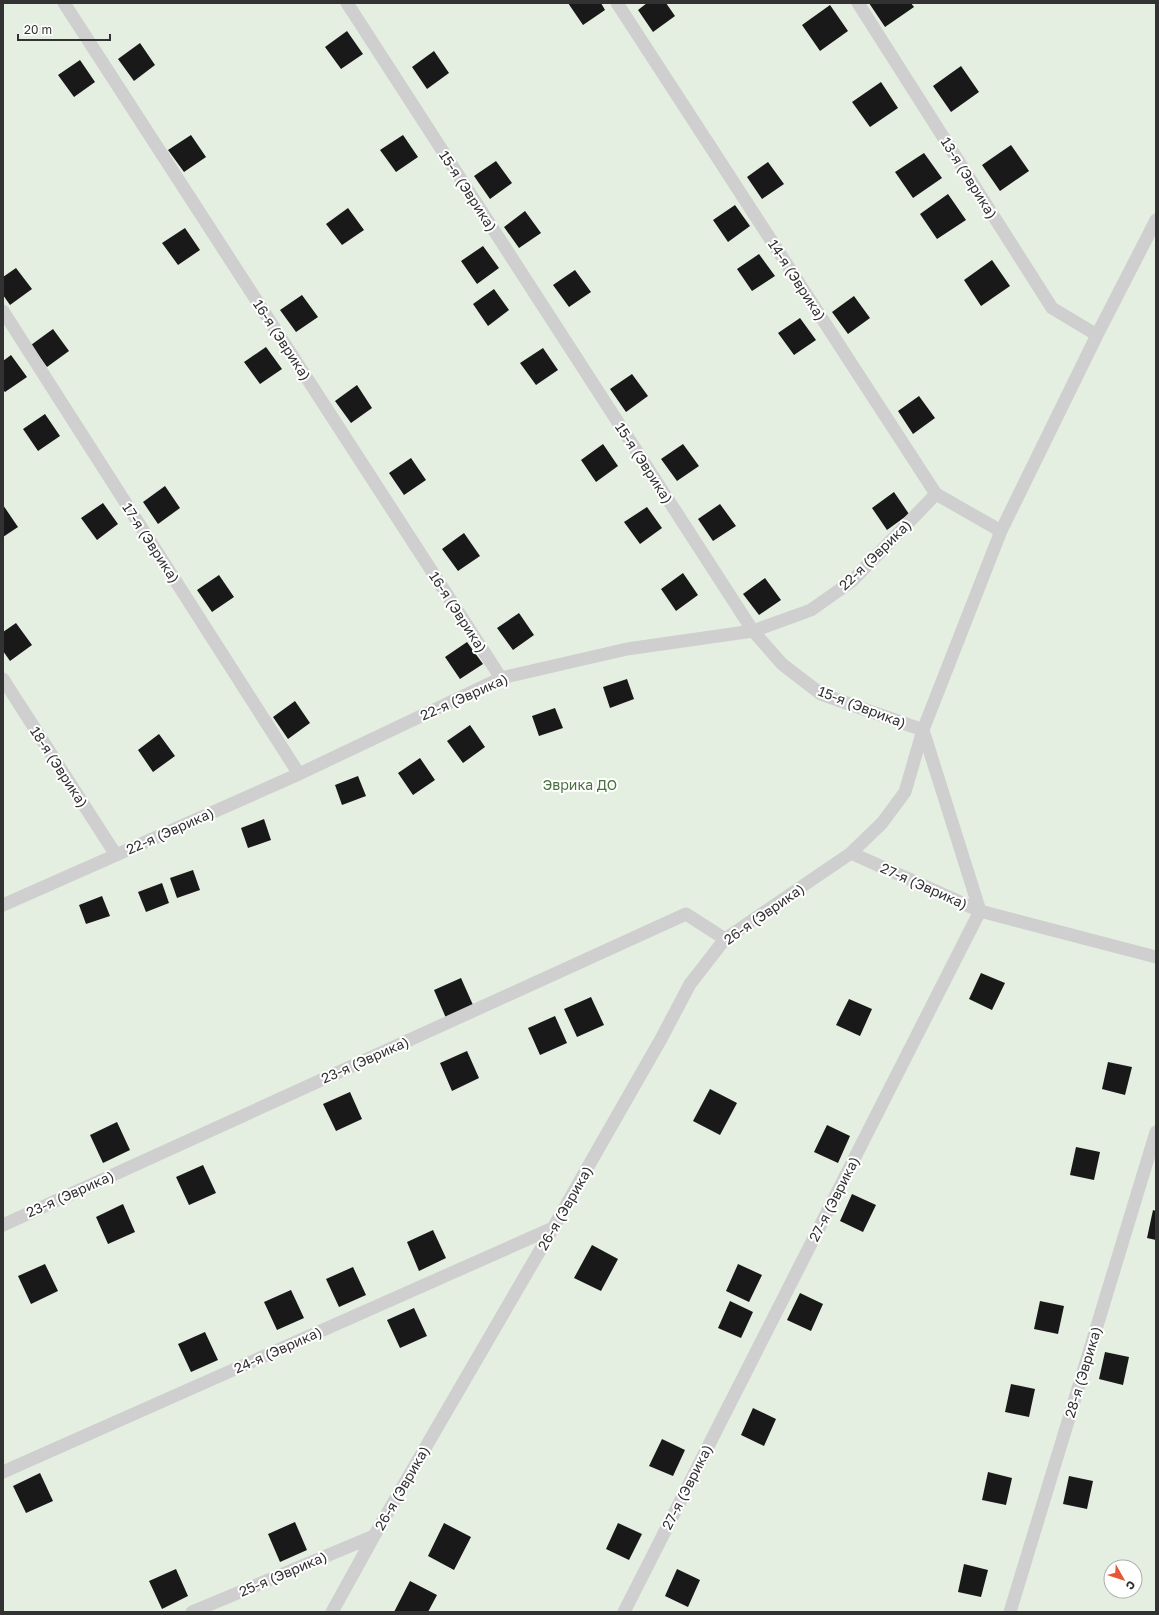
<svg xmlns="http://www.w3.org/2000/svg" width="1159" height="1615" viewBox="0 0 1159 1615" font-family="'Golos Text',sans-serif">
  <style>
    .green { fill: #e5efe1; fill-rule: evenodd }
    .building { fill: #191919 }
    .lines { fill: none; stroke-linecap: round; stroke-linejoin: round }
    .service { stroke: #cfcfcf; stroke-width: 13 }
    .labels { text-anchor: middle; stroke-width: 4; stroke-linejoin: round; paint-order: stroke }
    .street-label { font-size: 14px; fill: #323232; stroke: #fff }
    .park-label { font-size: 14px; fill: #49703e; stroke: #fff }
  </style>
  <rect width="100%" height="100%" fill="#fff"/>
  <path class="green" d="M3,3H1156V1612H3ZM1111,1567H1135V1591H1111Z"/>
  <path class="building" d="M568,3H601L605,10L583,25Z
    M647,3H666L675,16L653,32L638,10Z
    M869,3H911L914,7L885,27Z
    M830,5L848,31L820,51L802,25Z
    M347,31L363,54L341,69L325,47Z
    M140,43L155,65L134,81L118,59Z
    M434,51L449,73L427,89L412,67Z
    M80,60L95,82L74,97L58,75Z
    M961,66L979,92L951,112L933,86Z
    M881,82L898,108L870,127L852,102Z
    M191,135L206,157L184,172L168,150Z
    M403,135L418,157L396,172L380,150Z
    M1011,145L1029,171L1000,191L982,165Z
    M924,153L942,178L913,198L895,172Z
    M496,161L512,183L490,199L474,176Z
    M768,162L784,184L762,199L747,177Z
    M948,194L966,220L937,239L920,214Z
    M735,205L750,226L728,242L713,220Z
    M348,208L364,230L342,245L326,224Z
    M525,211L541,233L519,248L504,227Z
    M185,228L200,250L178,265L162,243Z
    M483,246L499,268L477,284L461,261Z
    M759,254L775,276L752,291L737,269Z
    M992,260L1010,286L981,306L964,280Z
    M16,268L32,289L10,305L3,295V277Z
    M575,270L591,292L569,307L553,285Z
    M494,289L509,310L488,326L473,304Z
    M302,295L318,317L296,332L280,310Z
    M854,296L870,318L848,334L832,312Z
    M800,318L816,340L794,355L778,333Z
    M53,329L69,351L47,367L31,345Z
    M266,347L282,369L260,384L244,362Z
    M543,348L558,370L536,385L520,363Z
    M11,355L27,377L5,392L3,390V361Z
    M632,374L648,396L626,412L610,389Z
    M357,385L372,408L351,423L335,401Z
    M919,396L935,418L913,434L898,411Z
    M45,414L60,436L38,451L23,429Z
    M603,444L618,466L596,482L581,460Z
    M683,444L699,466L677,481L661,459Z
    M411,458L426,480L404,495L389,473Z
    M165,486L180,508L158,524L143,502Z
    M894,492L909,514L887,530L872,508Z
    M103,503L118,524L97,540L81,518Z
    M720,504L736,526L713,541L698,519Z
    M3,505L18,527L3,537Z
    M647,507L662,528L640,544L624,522Z
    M464,533L480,556L458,571L442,549Z
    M683,573L698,595L676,611L661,589Z
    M219,575L234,597L212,612L197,590Z
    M765,578L781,600L759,615L743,594Z
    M519,613L534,635L513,650L497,628Z
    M16,623L32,645L10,661L3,651V632Z
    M467,642L483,664L460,679L445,657Z
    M627,679L634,699L610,708L603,687Z
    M295,701L310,723L288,739L273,717Z
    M555,708L563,728L539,736L532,716Z
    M470,725L485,747L463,763L447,741Z
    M159,734L175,756L153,772L138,750Z
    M420,758L435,780L413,795L398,773Z
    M358,776L366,796L342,805L335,785Z
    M264,819L271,840L248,848L241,828Z
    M193,870L200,890L177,898L170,878Z
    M162,883L169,903L146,912L138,892Z
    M102,896L110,916L86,924L79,905Z
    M981,973L1005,983L992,1010L969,999Z
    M461,978L473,1005L446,1018L434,990Z
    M591,997L604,1025L577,1037L564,1009Z
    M849,999L872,1009L860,1036L836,1025Z
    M555,1016L567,1043L540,1055L528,1028Z
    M467,1051L479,1078L452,1091L440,1063Z
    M1108,1062L1132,1067L1125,1095L1102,1089Z
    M710,1089L737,1103L720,1135L693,1121Z
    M350,1092L362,1119L336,1131L323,1104Z
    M117,1122L130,1150L103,1163L90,1135Z
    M827,1125L850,1136L838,1163L814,1152Z
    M1076,1147L1100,1152L1094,1180L1070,1175Z
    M203,1165L216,1193L189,1205L176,1177Z
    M852,1194L876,1205L863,1232L840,1221Z
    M123,1204L135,1232L108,1244L96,1217Z
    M1153,1210L1156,1211V1240L1147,1238Z
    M433,1230L446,1258L419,1271L407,1242Z
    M592,1245L618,1259L601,1291L574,1278Z
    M45,1264L58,1291L31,1304L18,1276Z
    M738,1264L762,1275L749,1302L726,1291Z
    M353,1267L366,1295L339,1307L326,1279Z
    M291,1290L304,1318L277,1330L264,1302Z
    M800,1293L823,1304L811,1331L787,1320Z
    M730,1301L753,1312L741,1338L718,1328Z
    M1040,1301L1064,1306L1058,1334L1034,1329Z
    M414,1308L427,1336L400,1348L387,1320Z
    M205,1332L218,1360L191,1372L178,1344Z
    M1105,1352L1129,1357L1123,1385L1099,1379Z
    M1011,1384L1035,1389L1029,1417L1005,1412Z
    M753,1408L776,1419L764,1446L741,1435Z
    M662,1439L685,1450L673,1476L649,1466Z
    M988,1472L1012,1478L1006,1505L982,1500Z
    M40,1473L53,1501L26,1513L13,1486Z
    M1069,1476L1093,1481L1087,1509L1063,1504Z
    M295,1522L307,1550L280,1562L268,1534Z
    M444,1523L471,1537L454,1570L428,1556Z
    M618,1523L642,1534L629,1560L606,1549Z
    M964,1564L988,1570L981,1597L958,1592Z
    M176,1569L188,1596L162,1609L149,1581Z
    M677,1569L700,1580L688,1607L665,1596Z
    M410,1581L437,1595L428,1612H394Z"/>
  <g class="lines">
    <path class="service" d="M64,3L501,678
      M617,3L936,494L1001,531
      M858,3L1052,308L1097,335
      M1156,220L1097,335L1001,531L923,730L980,911L1156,957
      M3,311L299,774
      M3,679L116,855
      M3,905L299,774L501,678L627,649L753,631L811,610L852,581L936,494
      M3,1225L686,914L725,939
      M3,1472L553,1228
      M192,1612L374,1536
      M332,1612L374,1536L553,1228L661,1039L690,984L725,939L851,853L882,823L905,792L923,730L821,694L782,664L753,631L347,3
      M624,1612L980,911L851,853
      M1010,1612L1156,1132"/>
  </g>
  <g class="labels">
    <g class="street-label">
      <text transform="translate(969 178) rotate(58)" y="5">13-я (Эврика)</text>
      <text transform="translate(468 191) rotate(57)" y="5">15-я (Эврика)</text>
      <text transform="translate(797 280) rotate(57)" y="5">14-я (Эврика)</text>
      <text transform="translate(282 340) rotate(57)" y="5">16-я (Эврика)</text>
      <text transform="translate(644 463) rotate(57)" y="5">15-я (Эврика)</text>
      <text transform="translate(151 543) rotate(57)" y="5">17-я (Эврика)</text>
      <text transform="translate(875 555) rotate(-44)" y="5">22-я (Эврика)</text>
      <text transform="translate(458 612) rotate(57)" y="5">16-я (Эврика)</text>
      <text transform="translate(464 697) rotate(-24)" y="5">22-я (Эврика)</text>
      <text transform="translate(862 707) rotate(21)" y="5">15-я (Эврика)</text>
      <text transform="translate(59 767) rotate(57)" y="5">18-я (Эврика)</text>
      <text transform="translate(170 831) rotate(-24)" y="5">22-я (Эврика)</text>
      <text transform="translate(924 886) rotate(24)" y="5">27-я (Эврика)</text>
      <text transform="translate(764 914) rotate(-35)" y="5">26-я (Эврика)</text>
      <text transform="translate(365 1060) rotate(-24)" y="5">23-я (Эврика)</text>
      <text transform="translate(70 1194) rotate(-24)" y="5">23-я (Эврика)</text>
      <text transform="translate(834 1199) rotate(-63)" y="5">27-я (Эврика)</text>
      <text transform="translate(565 1208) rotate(-60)" y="5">26-я (Эврика)</text>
      <text transform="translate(278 1350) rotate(-24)" y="5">24-я (Эврика)</text>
      <text transform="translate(1083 1372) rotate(-73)" y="5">28-я (Эврика)</text>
      <text transform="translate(687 1487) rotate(-63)" y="5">27-я (Эврика)</text>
      <text transform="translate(402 1488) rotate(-60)" y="5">26-я (Эврика)</text>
      <text transform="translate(283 1574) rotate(-23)" y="5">25-я (Эврика)</text>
    </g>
    <g class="park-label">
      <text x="580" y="790">Эврика ДО</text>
    </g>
  </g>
  <rect width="1159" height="1615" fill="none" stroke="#323232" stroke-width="8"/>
  <g transform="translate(1123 1579) rotate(129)"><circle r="19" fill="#ffffff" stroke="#adadad"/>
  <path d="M0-3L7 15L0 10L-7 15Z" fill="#e85636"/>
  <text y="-6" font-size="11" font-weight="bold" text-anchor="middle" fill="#323232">С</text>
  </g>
  <path d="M18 34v6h92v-6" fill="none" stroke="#323232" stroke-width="2"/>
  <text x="24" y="34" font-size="12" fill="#323232" stroke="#ffffff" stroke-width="3" paint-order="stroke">20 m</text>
</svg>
